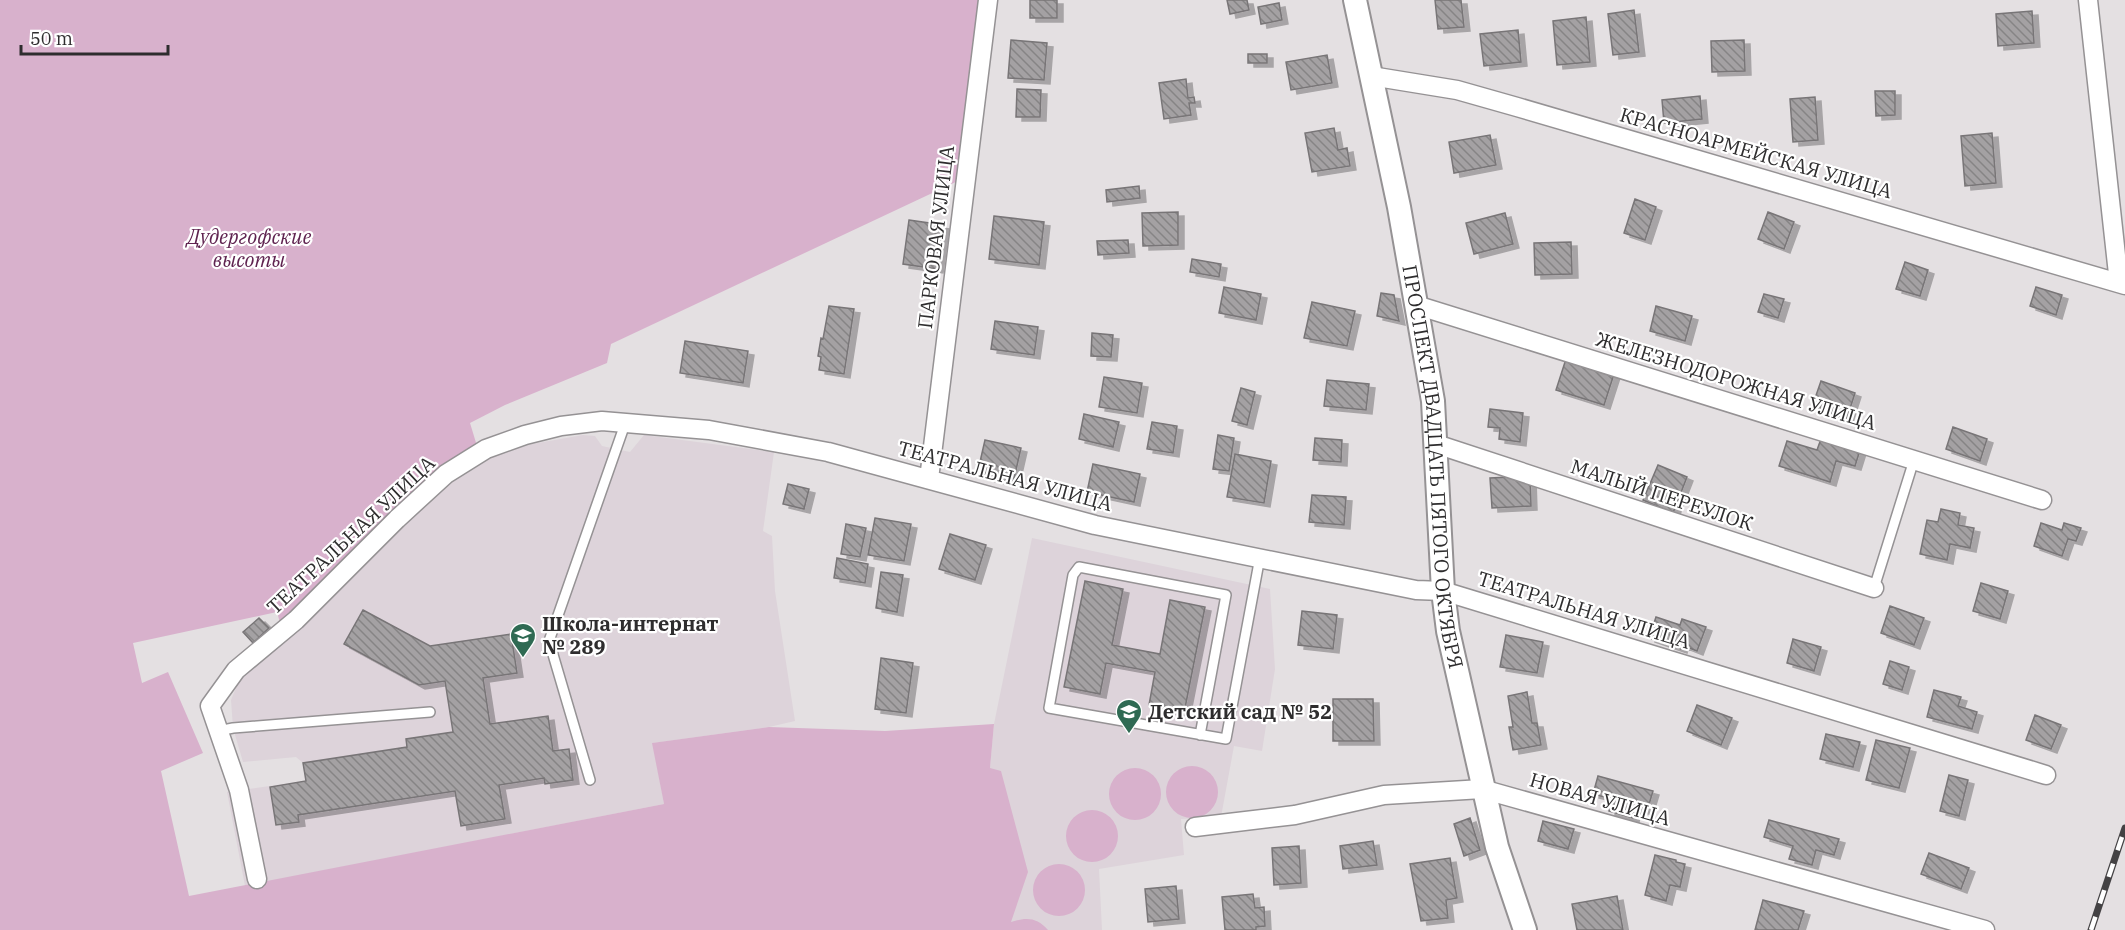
<svg xmlns="http://www.w3.org/2000/svg" width="2125" height="930" viewBox="0 0 2125 930" font-family="'IBM Plex Serif',serif">
  <style>
    .built { fill: #ddd3da }
    .green { fill: #d8b1cc }
    .building { fill: url(#building-back-hatch); stroke: #787577; stroke-width: 1.5; filter: url(#shadow) }
    .lines { fill: none; stroke-linecap: round; stroke-linejoin: round }
    .service-casing { stroke: #959294; stroke-width: 12 }
    .minor-casing { stroke: #959294; stroke-width: 21 }
    .tertiary-casing { stroke: #959294; stroke-width: 26 }
    .service { stroke: #fff; stroke-width: 9 }
    .minor { stroke: #fff; stroke-width: 18 }
    .tertiary { stroke: #fff; stroke-width: 22 }
    .rail-casing { stroke: #444244; stroke-width: 7 }
    .rail { stroke: #fff; stroke-width: 4.5; stroke-dasharray: 14; stroke-linecap: butt }
    .labels { text-anchor: middle; stroke-width: 4.5; stroke-linejoin: round; paint-order: stroke }
    .street-label { font-size: 20px; fill: #2e2d2e; stroke: #fff }
    .park-label { font-size: 20px; font-style: italic; fill: #5f2350; stroke: #fff }
    .poi-label { font-size: 20px; font-weight: bold; fill: #2e2d2e; stroke: #fff; text-anchor: start }
  </style>
  <defs>
    <pattern id="building-back-hatch" width="6" height="6" patternUnits="userSpaceOnUse" patternTransform="scale(1.5)"><rect width="6" height="6" fill="#a4a1a3"/><path d="M-1 5l2 2M0 0l6 6M5-1l2 2" fill="none" stroke="#868485"/></pattern>
    <filter id="shadow"><feDropShadow dx="6" dy="4" stdDeviation="0" flood-color="#0004"/></filter>
  </defs>
  <rect width="100%" height="100%" fill="#e4e0e2"/>
  <path class="built" d="M583,435L595,436L602,446L630,452L644,435L774,452L763,531L772,536L775,591L795,721L769,727L653,743L664,804L245,886L227,792L305,781L303,763L296,757L243,762L233,728L231,700L239,681L451,480L493,456L532,444Z
    M1032,538L1270,589L1275,669L1262,751L1234,746L1221,817L1181,819L1184,855L1099,869L1102,930H975L994,724Z"/>
  <path class="green" d="M0,0H982L960,180L611,344L607,363L505,405L470,423L477,446L282,630L277,612L133,643L142,683L168,672L203,753L161,771L189,896L664,804L652,743L769,727L885,731L994,724L990,768L1001,771L1028,872L1011,922C1026,917 1037,917 1048,930H0Z
    M1166 792a26 26 0 1 1 52 0a26 26 0 1 1-52 0Z
    M1109 794a26 26 0 1 1 52 0a26 26 0 1 1-52 0Z
    M1066 836a26 26 0 1 1 52 0a26 26 0 1 1-52 0Z
    M1033 890a26 26 0 1 1 52 0a26 26 0 1 1-52 0Z"/>
  <path class="building" d="M1030,0H1057V18H1030Z
    M1227,0H1247L1249,10L1230,14Z
    M1435,0H1461L1464,27L1438,29Z
    M1279,3L1282,20L1261,24L1258,7Z
    M1634,10L1639,52L1613,55L1608,14Z
    M2032,11L2034,43L1998,46L1996,14Z
    M1586,17L1590,62L1557,65L1553,21Z
    M1518,30L1521,62L1484,66L1480,34Z
    M1011,40L1047,43L1044,80L1008,78Z
    M1744,40L1745,71L1712,72L1711,41Z
    M1248,54H1267V63H1248Z
    M1327,55L1332,83L1291,90L1286,62Z
    M1186,79L1188,98L1194,97L1195,103H1189L1191,115L1164,119L1159,83Z
    M1017,89L1041,90L1040,117H1016Z
    M1875,91H1895V115L1876,116Z
    M1700,96L1702,119L1664,123L1662,100Z
    M1815,97L1818,140L1793,142L1790,99Z
    M1334,128L1338,150L1347,148L1350,166L1312,172L1305,133Z
    M1992,133L1996,183L1965,186L1961,136Z
    M1490,135L1496,165L1454,173L1449,142Z
    M1139,186L1140,198L1107,202L1106,190Z
    M1635,199L1656,207L1645,240L1624,233Z
    M1178,212V245L1143,246L1142,213Z
    M1768,212L1794,222L1784,249L1758,239Z
    M1505,213L1513,244L1474,254L1466,223Z
    M994,216L1044,222L1039,265L989,259Z
    M909,220L943,225L937,269L903,264Z
    M1128,240L1129,253L1098,255L1097,241Z
    M1571,242L1572,274L1535,275L1534,243Z
    M1192,259L1221,264L1219,277L1190,272Z
    M1905,262L1928,270L1920,296L1896,289Z
    M1224,287L1261,294L1256,320L1219,313Z
    M2036,287L2062,295L2056,315L2030,306Z
    M1381,293L1394,295L1399,321L1377,316Z
    M1764,294L1784,299L1778,318L1758,312Z
    M1312,302L1355,311L1347,346L1304,338Z
    M829,306L854,309L844,374L819,370L821,357L818,356L821,338L823,339Z
    M1656,306L1692,316L1685,341L1650,331Z
    M995,321L1038,327L1034,355L991,349Z
    M1092,333L1113,335L1111,357L1091,356Z
    M685,341L748,351L743,383L680,373Z
    M1566,359L1614,374L1604,405L1556,390Z
    M1104,377L1142,383L1137,413L1099,407Z
    M1327,380L1369,384L1366,410L1324,406Z
    M1821,381L1855,393L1847,418L1812,407Z
    M1241,388L1255,392L1247,425L1232,421Z
    M1490,409L1523,413L1520,442L1499,439L1500,428L1488,427Z
    M1084,414L1119,422L1113,447L1079,439Z
    M1152,422L1177,426L1173,453L1147,449Z
    M1953,427L1987,439L1980,461L1946,449Z
    M1218,435L1234,438L1229,471L1213,469Z
    M1315,438L1342,440L1341,462L1313,460Z
    M1821,439L1860,450L1855,466L1836,461L1830,482L1779,466L1787,441L1817,450Z
    M985,440L1021,448L1013,483L977,475Z
    M1235,454L1271,461L1264,503L1227,497Z
    M1093,464L1140,474L1134,502L1087,492Z
    M1658,465L1687,477L1673,513L1643,500Z
    M1530,476L1531,506L1492,508L1490,478Z
    M788,484L809,489L804,509L783,504Z
    M1312,495L1346,497L1344,525L1309,522Z
    M1941,509L1960,513L1958,525L1974,528L1970,548L1950,544L1947,560L1920,554L1927,520L1938,522Z
    M875,518L911,524L904,561L868,555Z
    M2041,523L2062,530L2064,523L2081,528L2076,541L2068,539L2062,556L2034,546Z
    M846,524L866,528L860,557L841,554Z
    M950,534L986,545L975,580L939,569Z
    M837,558L868,564L865,583L834,578Z
    M881,572L903,575L897,612L876,608Z
    M1085,581L1123,589L1112,645L1160,654L1170,600L1205,607L1184,713L1149,705L1155,672L1106,663L1100,694L1064,687Z
    M1981,583L2008,591L2000,619L1973,611Z
    M1890,606L1924,618L1914,645L1881,633Z
    M363,610L430,646L511,634L517,673L483,678L490,724L548,716L553,751L569,749L573,780L545,784L544,778L499,785L505,819L461,826L455,791L298,815L299,822L276,825L270,787L306,781L303,763L407,747L406,739L453,732L445,681L419,685L344,644Z
    M1302,611L1337,615L1333,649L1298,645Z
    M1656,617L1680,625L1682,619L1706,627L1697,651L1682,645L1681,649L1649,638Z
    M259,618L269,628L253,643L243,632Z
    M1506,635L1543,642L1537,673L1500,667Z
    M1793,639L1821,647L1814,671L1787,663Z
    M881,658L913,663L906,713L875,709Z
    M1890,661L1909,667L1902,690L1883,684Z
    M1934,690L1961,697L1958,706L1977,712L1972,729L1927,717Z
    M1527,692L1532,723H1537L1541,745L1513,750L1509,727H1513L1508,696Z
    M1333,699H1373L1374,741H1333Z
    M1697,705L1732,718L1721,745L1687,731Z
    M2035,715L2061,725L2051,749L2026,740Z
    M1826,734L1860,742L1853,767L1820,759Z
    M1876,740L1910,748L1899,788L1866,780Z
    M1949,775L1968,780L1959,816L1940,811Z
    M1598,776L1653,791L1647,811L1635,808L1633,818L1609,811L1612,799L1593,794Z
    M1470,818L1480,850L1464,856L1454,824Z
    M1769,820L1839,839L1834,855L1816,850L1812,865L1789,859L1793,846L1764,837Z
    M1543,821L1574,829L1568,849L1538,841Z
    M1373,841L1377,865L1343,869L1340,846Z
    M1299,846L1301,883L1274,885L1272,848Z
    M1929,853L1969,868L1961,889L1921,874Z
    M1655,855L1676,860V862L1685,864L1680,887L1670,885L1666,901L1645,895Z
    M1450,858L1457,898L1446,900L1448,918L1421,921L1410,864Z
    M1176,886L1179,919L1148,922L1145,889Z
    M1253,894L1255,908L1264,907L1265,926L1256,927V930H1225L1222,897Z
    M1617,896L1623,930H1577L1572,904Z
    M1763,900L1804,911L1798,930H1755Z"/>
  <g class="lines">
    <defs>
      <path id="service" d="M1874,588L1914,460
        M218,731L233,728L430,712
        M1200,735L1226,595L1079,567L1073,575L1049,708L1226,739L1260,557
        M590,780L549,641L625,424"/>
      <path id="minor" d="M2088,0L2119,283
        M1371,76L1457,90L1517,107L2125,285
        M1416,305L2042,500
        M1436,444L1874,588
        M929,479L988,0
        M1195,827L1295,815L1384,795L1482,789L1985,930
        M257,879L239,790L210,706L236,670L296,620L397,519L446,474L486,449L525,435L561,426L602,421L709,430L828,452L1095,525L1416,590L1443,591L2046,775"/>
      <g id="tertiary">
        <path id="s1" d="M1355,0L1399,207L1433,401L1443,591L1448,631L1497,847L1525,930"/>
      </g>
    </defs>
    <use href="#service" class="service-casing"/>
    <use href="#minor" class="minor-casing"/>
    <use href="#tertiary" class="tertiary-casing"/>
    <use href="#service" class="service"/>
    <use href="#minor" class="minor"/>
    <use href="#tertiary" class="tertiary"/>
    <defs>
      <path id="rail" d="M2091,930L2125,828"/>
    </defs>
    <use href="#rail" class="rail-casing"/>
    <use href="#rail" class="rail"/>
  </g>
  <defs>
    <symbol id="school-pin" viewBox="-11 -11 22 30"><path d="M0 17L-7.5 6A9.5 9.5 0 1 1 7.5 6Z" fill="#2f6a53" stroke="#fff"/><path d="M0-5L7-2L0 1L-7-2ZM-4 1L0 2.5L4 1V4Q0 6-4 4Z" fill="#fff"/></symbol>
  </defs>
  <g fill-rule="evenodd">
    <use href="#school-pin" x="508" y="621" width="30" height="40"/>
    <use href="#school-pin" x="1114" y="697" width="30" height="40"/>
  </g>
  <g class="labels">
    <g class="street-label">
      <text transform="translate(1756 153) rotate(16)" y="7">КРАСНОАРМЕЙСКАЯ УЛИЦА</text>
      <text transform="translate(936 237) rotate(-83)" y="7">ПАРКОВАЯ УЛИЦА</text>
      <text transform="translate(1736 381) rotate(17)" y="7">ЖЕЛЕЗНОДОРОЖНАЯ УЛИЦА</text>
      <text dy="7" stroke="none"><textPath href="#s1" startOffset="474">ПРОСПЕКТ ДВАДЦАТЬ ПЯТОГО ОКТЯБРЯ</textPath></text>
      <text transform="translate(1005 476) rotate(15)" y="7">ТЕАТРАЛЬНАЯ УЛИЦА</text>
      <text transform="translate(1662 495) rotate(18)" y="7">МАЛЫЙ ПЕРЕУЛОК</text>
      <text transform="translate(351 535) rotate(-43)" y="7">ТЕАТРАЛЬНАЯ УЛИЦА</text>
      <text transform="translate(1584 610) rotate(17)" y="7">ТЕАТРАЛЬНАЯ УЛИЦА</text>
      <text transform="translate(1600 799) rotate(16)" y="7">НОВАЯ УЛИЦА</text>
    </g>
    <g class="park-label">
      <text x="249" y="244">Дудергофские<tspan x="249" dy="23">высоты</tspan></text>
    </g>
    <g class="poi-label">
      <text x="542" y="631">Школа-интернат<tspan x="542" dy="23">№ 289</tspan></text>
      <text x="1148" y="719">Детский сад № 52</text>
    </g>
  </g>
  <path d="M21 45v9h147v-9" fill="none" stroke="#2e2d2e" stroke-width="3"/>
  <text x="30" y="45" font-size="18" fill="#2e2d2e" stroke="#ffffff" stroke-width="4.5" paint-order="stroke">50 m</text>
</svg>
